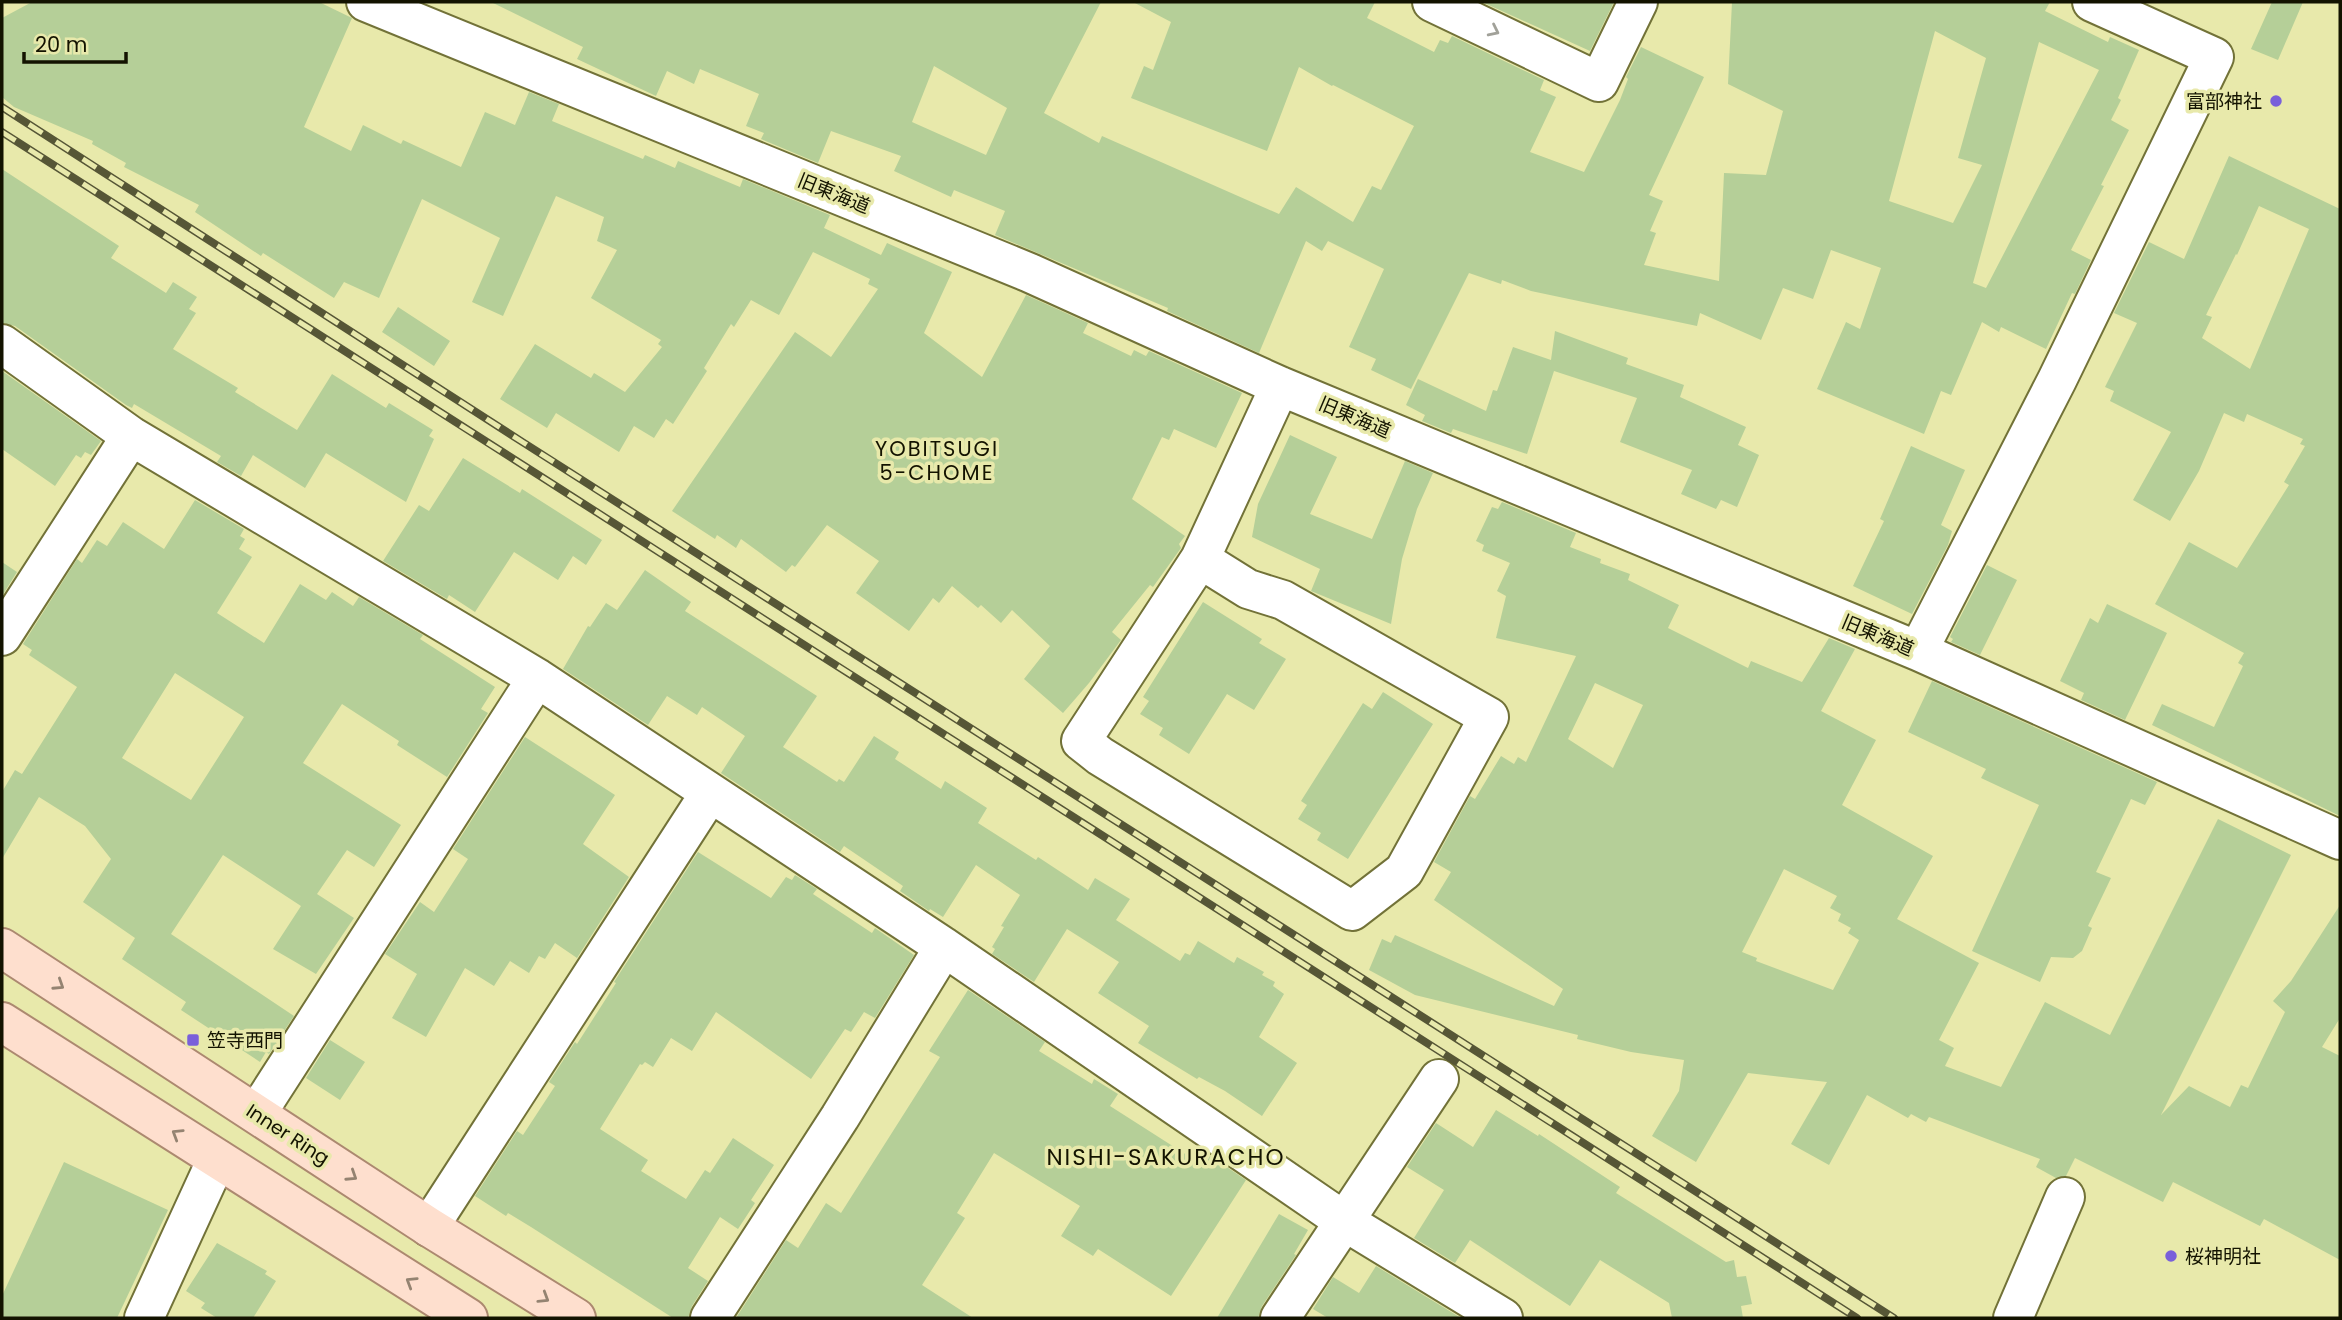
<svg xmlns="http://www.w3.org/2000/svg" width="2342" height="1320" viewBox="0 0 2342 1320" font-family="Poppins,'Noto Sans JP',sans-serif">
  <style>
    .building { fill: #b5cf98; fill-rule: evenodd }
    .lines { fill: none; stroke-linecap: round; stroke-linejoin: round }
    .street-casing { stroke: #727238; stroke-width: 42 }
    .primary-casing { stroke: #ac8970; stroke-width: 42 }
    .street { stroke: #fff; stroke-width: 38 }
    .primary { stroke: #fedfce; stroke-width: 38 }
    .rail-casing { stroke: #565636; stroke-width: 8 }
    .rail { stroke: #e8e9ab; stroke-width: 5; stroke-dasharray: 16; stroke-linecap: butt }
    .oneway { stroke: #a1a199 }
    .oneway2 { stroke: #948371 }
    .poi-dot { fill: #7960da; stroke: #e8e9ab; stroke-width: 2.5 }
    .labels { text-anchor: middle; stroke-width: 7; stroke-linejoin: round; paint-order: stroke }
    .poi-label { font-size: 19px; fill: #131300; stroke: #e8e9ab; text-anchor: start }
    .street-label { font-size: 19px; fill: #131300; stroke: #e8e9ab }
    .neighbourhood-label { font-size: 21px; letter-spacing: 2px; fill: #131300; stroke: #e8e9ab }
    .quarter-label { font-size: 23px; letter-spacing: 2px; fill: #131300; stroke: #e8e9ab }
  </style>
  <rect width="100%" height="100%" fill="#e8e9ab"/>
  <path class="building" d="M32,2H319L352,18L304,127L351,151L363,125L401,144L403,140L461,167L485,112L515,125L529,92L559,104L552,121L643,159L645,155L675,168L678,161L740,187L743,179L830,215L824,228L881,255L887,243L952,272L924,333L982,377L1026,295L1088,323L1083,333L1131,356L1134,350L1146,356L1149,351L1242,393L1216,448L1174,429L1169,440L1162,437L1132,499L1185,536L1179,544L1181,548L1153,587L1150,585L1112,632L1121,640L1089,683L1063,713L1024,679L1050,646L1012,610L1001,623L981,605L978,608L952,586L939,603L933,598L909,631L856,593L879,561L827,525L795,567L792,565L786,572L741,539L736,548L717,535L715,539L672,511L795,332L831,357L878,289L868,284L870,279L813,252L779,315L751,300L734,327L731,324L704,368L707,371L673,424L666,419L654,438L634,426L619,452L556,413L547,428L500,399L535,344L591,378L594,373L625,392L662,347L658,344L661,340L591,298L617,250L597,241L604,217L556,196L503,316L472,302L500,238L422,199L379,298L344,282L334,298L263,253L261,256L195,212L199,205L124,167L126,163L92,144L93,141L14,107L2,97V18Z
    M491,2H1101L1044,113L1099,143L1102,136L1279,214L1296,187L1353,222L1372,186L1381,190L1414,126L1333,85L1332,86L1299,67L1267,151L1131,98L1144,66L1153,70L1171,22L1133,2H1375L1367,18L1434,52L1440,40L1448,43L1452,36L1544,80L1540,90L1556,97L1530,152L1584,172L1620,100L1628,79L1626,77L1641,47L1704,77L1649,195L1663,201L1650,231L1656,233L1644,265L1719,281L1724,173L1766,175L1783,111L1728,84L1732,2H2050L2045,11L2108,42L2110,37L2139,50L2118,98L2121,100L2111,120L2129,130L2101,185L2104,186L2071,250L2091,260L2075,294L2072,293L2046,349L2001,327L1999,332L1982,322L1951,395L1941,391L1924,434L1817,389L1846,322L1860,329L1881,268L1831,250L1813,299L1783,288L1761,340L1700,313L1697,326L1531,291L1502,280L1501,284L1469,273L1411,389L1371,370L1376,359L1349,347L1384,269L1328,241L1322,251L1306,241L1259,353L1167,311L1168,308L995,235L1005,211L954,190L951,197L894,171L901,156L831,131L818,163L761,139L764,133L746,126L759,94L700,69L694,84L667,71L656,96L577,59L583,47ZM1935,31L1986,58L1958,158L1982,165L1953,223L1889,201ZM2039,42L2099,70L1986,288L1973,283ZM934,66L1007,108L986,155L912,122Z
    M1482,2H1614L1590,51Z
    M2272,2H2303L2278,60L2251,49Z
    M2229,156L2340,209V816L2152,725L2162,704L2214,727L2243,666L2238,663L2244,653L2155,604L2189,542L2237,568L2289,485L2284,482L2305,446L2300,444L2303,439L2247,414L2244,422L2224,413L2199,471L2170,521L2133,500L2171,432L2110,401L2114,391L2105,387L2137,323L2114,313L2149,242L2184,259ZM2259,206L2309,229L2250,369L2202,338L2212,317L2206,315L2236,254L2237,255Z
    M2,169L119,246L111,258L166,293L173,282L197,297L189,309L196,313L173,349L238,388L235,392L297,430L332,374L386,408L389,403L433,430L429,436L434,439L406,502L326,453L305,488L253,455L241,476L217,462L221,456L134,404L132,408L126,405L15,326L2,323Z
    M398,307L450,341L434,366L382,332Z
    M1555,331L1628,358L1626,364L1684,385L1680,397L1746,427L1738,445L1759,455L1737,507L1721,500L1716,509L1681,494L1692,470L1620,442L1637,398L1554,371L1527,454L1453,429L1451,433L1422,421L1425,415L1406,405L1418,379L1486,411L1493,390L1497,391L1513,347L1551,360Z
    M2,371L101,441L91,455L85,452L81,458L76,455L55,486L2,449Z
    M1290,435L1337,457L1310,514L1372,539L1405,461L1433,473L1417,509L1402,559L1391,624L1311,591L1320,569L1252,537L1258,504Z
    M1911,446L1965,470L1941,525L1952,531L1948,545L1912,614L1853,586L1884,521L1880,519Z
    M463,458L520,493L522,489L602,540L586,565L573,556L558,580L514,552L475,612L449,595L447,599L383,561L419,505L429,511Z
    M195,500L244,529L240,536L245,539L239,549L252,557L217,613L264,643L300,584L326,600L332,592L353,606L359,597L423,635L420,639L495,687L481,709L488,713L447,777L397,745L399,741L342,704L303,763L401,825L374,867L347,850L317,894L354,918L316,974L273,949L301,906L223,855L171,934L294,1016L269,1054L266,1052L260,1062L181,1010L186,1002L122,959L135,938L83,902L111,859L85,826L39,797L2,859V792L15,770L22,774L77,687L29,655L32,650L23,644L77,559L82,563L97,540L107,546L123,522L164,549ZM175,673L244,717L191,800L122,758Z
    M1502,502L1576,533L1570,547L1601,559L1600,563L1630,574L1628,580L1679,605L1668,628L1748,668L1751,661L1802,682L1829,638L1855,649L1821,711L1876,740L1842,805L1933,856L1897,919L1979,963L1939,1040L1954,1048L1945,1066L2001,1087L2045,1002L2110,1035L2218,819L2291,855L2161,1115L2189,1086L2230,1107L2241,1085L2248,1088L2285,1012L2273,1001L2291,981L2340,905V1018L2322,1047L2340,1056V1260L2264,1219L2260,1226L2173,1182L2163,1202L2075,1158L2066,1176L2056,1178L2036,1167L2040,1159L1929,1117L1926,1122L1911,1114L1908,1118L1867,1095L1829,1165L1791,1144L1827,1082L1748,1073L1696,1162L1652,1136L1679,1091L1684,1060L1631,1052L1577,1039L1578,1035L1415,995L1369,970L1382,939L1391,943L1395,935L1554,1006L1563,989L1434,900L1451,872L1434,862L1470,796L1475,799L1501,756L1514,764L1518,757L1526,762L1576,656L1496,638L1506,596L1497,591L1510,563L1482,551L1484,545L1476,541L1492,507L1498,509ZM1595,683L1643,705L1613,768L1568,739ZM1784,869L1837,896L1830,908L1841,914L1838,921L1851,928L1848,933L1859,940L1833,990L1756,961L1757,958L1742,952Z
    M2,562L17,572L2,596Z
    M1987,565L2017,580L1980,655L1951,642L1953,639L1950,637Z
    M645,570L691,602L685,611L817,696L783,747L837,782L839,779L844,782L874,736L899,752L895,759L941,789L945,781L987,808L978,823L1036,860L1038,857L1088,890L1095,878L1130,899L1116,920L1180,961L1185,953L1190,955L1198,941L1234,963L1237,957L1264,972L1262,975L1275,982L1273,986L1284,994L1259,1037L1297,1063L1262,1116L1225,1091L1199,1077L1197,1079L1138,1043L1149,1026L1098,993L1119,962L1067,929L1034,982L992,954L995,949L992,947L1004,927L1001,926L1020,895L976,865L943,917L930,909L929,911L900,891L903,886L844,846L840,852L721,773L745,736L702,707L697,715L667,696L648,725L563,669L588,626L590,627L606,603L617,610Z
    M1203,602L1262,639L1259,643L1286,659L1254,710L1227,694L1189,754L1159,735L1163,728L1140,714L1149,701L1143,697Z
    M2107,604L2167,633L2125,720L2081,700L2084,693L2060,681L2090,618L2098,623Z
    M1932,681L2157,782L2145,805L2131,799L2096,872L2111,878L2088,926L2092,928L2082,951L2073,958L2051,957L2040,982L1972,951L2039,805L1981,778L1986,769L1908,732Z
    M1383,692L1433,724L1348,859L1317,840L1321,833L1298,819L1307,805L1301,801L1363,703L1372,709Z
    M525,737L615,795L583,844L629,877L577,958L555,943L545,959L539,956L529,973L510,961L494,986L465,968L426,1037L392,1018L417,974L385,954L420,902L434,912L468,859L453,849Z
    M698,852L771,898L786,877L792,880L795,875L817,889L813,894L872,933L875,928L914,955L875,1018L864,1012L851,1032L845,1029L811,1079L716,1012L692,1051L671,1038L653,1067L645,1062L642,1065L640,1064L600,1129L648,1160L641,1171L686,1199L705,1170L710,1173L733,1138L774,1165L751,1200L755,1203L738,1229L720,1217L688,1268L708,1281L692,1306L688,1318H673L531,1227L508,1213L506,1216L475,1196L517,1131L523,1135L555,1086L549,1082L575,1042L577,1044L616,983L614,982Z
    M968,990L1045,1042L1039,1051L1092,1084L1094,1079L1118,1094L1110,1106L1193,1159L1200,1149L1246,1180L1171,1296L1098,1249L1093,1256L1061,1236L1080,1206L994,1153L957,1213L965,1218L922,1285L973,1318H736L786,1240L798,1248L826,1203L841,1213L940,1057L929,1051Z
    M330,1040L365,1062L340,1100L306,1078Z
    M1496,1110L1538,1136L1539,1134L1620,1187L1616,1193L1726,1262L1734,1260L1737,1277L1746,1276L1752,1304L1741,1306L1743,1318H1672L1669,1303L1600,1260L1570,1306L1470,1240L1455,1263L1414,1238L1444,1190L1407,1167L1436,1123L1473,1147Z
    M64,1162L168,1210L117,1318H2V1296Z
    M1279,1214L1308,1230L1294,1254L1296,1255L1262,1306L1258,1318H1217Z
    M217,1243L267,1271L265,1274L276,1281L253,1318H217L201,1308L205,1303L186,1291Z
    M1376,1266L1461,1318H1328L1313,1309L1333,1277L1359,1293Z"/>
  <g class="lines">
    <defs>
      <path id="street" d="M366,2L1030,273L1280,386L1918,651L2340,840
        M1432,2L1599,82L1638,2
        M2,344L131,436L537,678L944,947L1344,1221L1503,1318
        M1200,559L1248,589L1283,600L1489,717L1404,871L1352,911L1100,756L1081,741Z
        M1200,559L1280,386
        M2,636L131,436
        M1918,651L2057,380L2214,57L2092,2
        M257,1113L537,678
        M429,1227L710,793
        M144,1318L217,1159
        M710,1318L840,1117L944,947
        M1280,1318L1439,1079
        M2013,1318L2065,1197"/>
      <path id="primary" d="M2,948L429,1227L576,1318
        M2,1022L468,1318"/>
    </defs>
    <use href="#street" class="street-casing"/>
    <use href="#primary" class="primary-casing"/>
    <use href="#street" class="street"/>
    <use href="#primary" class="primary"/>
    <defs>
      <path id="rail" d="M2,107L524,443L1894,1318
        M2,132L1857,1318"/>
    </defs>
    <use href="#rail" class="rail-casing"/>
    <use href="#rail" class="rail"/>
  </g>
  <defs><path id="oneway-chevron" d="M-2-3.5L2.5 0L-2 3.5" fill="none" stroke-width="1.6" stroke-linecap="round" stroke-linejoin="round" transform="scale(1.75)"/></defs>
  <use class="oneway" href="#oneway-chevron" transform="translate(1494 31) rotate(26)"/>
  <g class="oneway2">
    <use href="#oneway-chevron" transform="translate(59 985) rotate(33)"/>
    <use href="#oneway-chevron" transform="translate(177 1134) rotate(-148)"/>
    <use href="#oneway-chevron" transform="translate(352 1176) rotate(33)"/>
    <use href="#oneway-chevron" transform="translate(411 1282) rotate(-148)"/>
    <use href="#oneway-chevron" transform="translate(544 1298) rotate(32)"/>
  </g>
  <g class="poi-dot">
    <circle cx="2276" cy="101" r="7"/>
    <rect x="186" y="1033" width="14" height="14" rx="3.5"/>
    <circle cx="2171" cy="1256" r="7"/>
  </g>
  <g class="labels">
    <g class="poi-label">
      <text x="2262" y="108" text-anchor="end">富部神社</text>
      <text x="207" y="1047">笠寺西門</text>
      <text x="2185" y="1263">桜神明社</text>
    </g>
    <g class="street-label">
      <text transform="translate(834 193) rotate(22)" y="7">旧東海道</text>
      <text transform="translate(1355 417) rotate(23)" y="7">旧東海道</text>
      <text transform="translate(1878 635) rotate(23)" y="7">旧東海道</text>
      <text transform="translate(288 1134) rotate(33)" y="7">Inner Ring</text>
    </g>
    <g class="neighbourhood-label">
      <text x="937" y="456">YOBITSUGI<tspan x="937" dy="24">5-CHOME</tspan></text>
    </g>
    <g class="quarter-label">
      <text x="1166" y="1165">NISHI-SAKURACHO</text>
    </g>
  </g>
  <rect width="2342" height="1320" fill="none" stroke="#131300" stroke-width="7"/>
  <path d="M24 52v10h102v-10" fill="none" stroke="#131300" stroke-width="3.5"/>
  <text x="35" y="52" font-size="21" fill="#131300" stroke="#e8e9ab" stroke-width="5" paint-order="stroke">20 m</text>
</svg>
